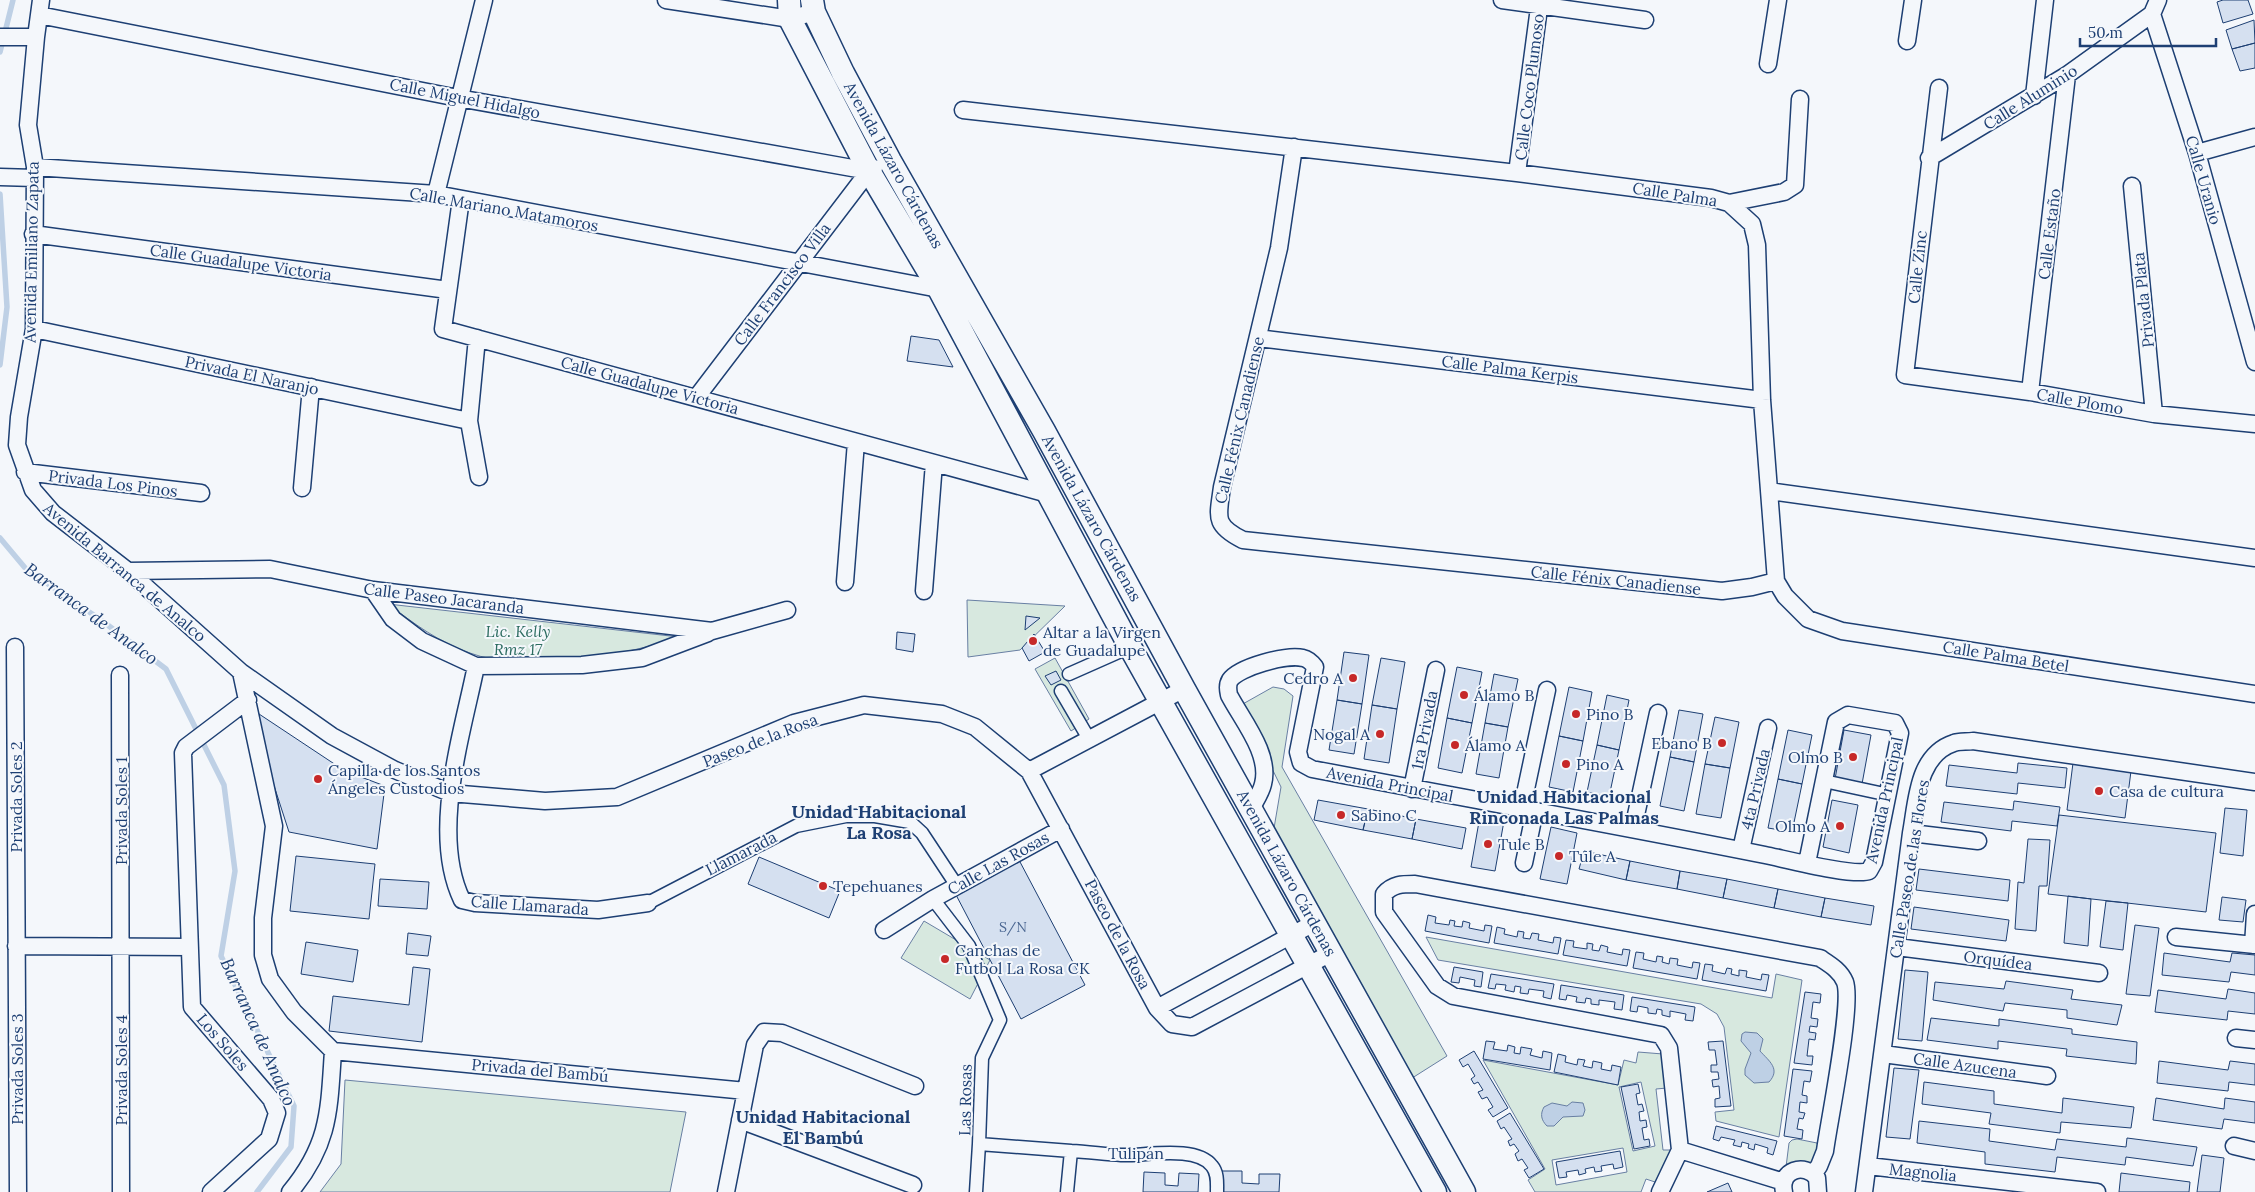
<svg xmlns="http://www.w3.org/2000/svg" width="2255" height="1192" viewBox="0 0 2255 1192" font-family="Lora,serif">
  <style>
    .green { fill: #d7e8df; stroke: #687fa3; fill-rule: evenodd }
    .water { fill: #bed0e5; stroke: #687fa3 }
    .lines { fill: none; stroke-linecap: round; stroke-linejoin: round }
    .stream { stroke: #bed0e5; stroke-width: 5.5 }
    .building { fill: #d5e0f0; stroke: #1d3f73 }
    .pedestrian-casing { stroke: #1d3f73; stroke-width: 15 }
    .minor-casing { stroke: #1d3f73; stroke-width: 19 }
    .secondary-casing { stroke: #1d3f73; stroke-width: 25 }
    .pedestrian { stroke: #f4f7fb; stroke-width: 12 }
    .minor { stroke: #f4f7fb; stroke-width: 16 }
    .secondary { stroke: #f4f7fb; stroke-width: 22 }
    .poi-dot { fill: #c62828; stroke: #f4f7fb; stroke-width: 2 }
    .labels { text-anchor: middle; stroke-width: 4; stroke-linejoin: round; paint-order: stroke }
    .number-label { font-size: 14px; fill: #4b6792 }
    .street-label { font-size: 16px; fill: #1d3f73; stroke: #f4f7fb }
    .park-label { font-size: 16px; font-style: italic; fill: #2c6c60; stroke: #f4f7fb }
    .poi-label { font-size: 16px; fill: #1d3f73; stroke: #f4f7fb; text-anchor: start }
    .water-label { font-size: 18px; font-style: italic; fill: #1d3f73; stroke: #f4f7fb }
    .neighbourhood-label { font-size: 18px; font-weight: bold; fill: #1d3f73; stroke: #f4f7fb }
  </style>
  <rect width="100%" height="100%" fill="#f4f7fb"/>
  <path class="green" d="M967,600L1065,606L1020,650L968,657Z
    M388,604L679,637C627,656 522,673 470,653C440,643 413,623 388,604Z
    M1055,658L1089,719L1071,731L1035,669Z
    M1273,687L1284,689L1293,696L1282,767L1447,1056L1409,1080L1273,834L1281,787L1241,705Z
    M924,921L990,960L970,999L901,958Z
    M1426,937L1772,998L1776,974L1802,980L1779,1137L1716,1121L1715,1112L1734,1110L1724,1027L1717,1014L1701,1004L1438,960Z
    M1638,1052L1663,1054L1667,1088L1656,1089L1663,1150H1674L1658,1183L1646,1179L1641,1192H1535L1528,1180L1545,1169L1483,1060L1618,1085L1624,1060L1636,1063ZM1641,1082L1655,1146L1633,1151L1619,1087ZM1623,1148L1627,1172L1556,1185L1552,1160Z
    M345,1080L686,1112L670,1192H320L341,1164Z
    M1797,1139L1817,1143L1820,1151L1810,1165L1786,1167L1789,1143L1792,1140Z"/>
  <path class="water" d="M1745,1032L1757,1033L1763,1039L1760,1051C1769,1061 1781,1069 1769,1082L1754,1083L1745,1075V1069L1751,1053L1741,1041L1742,1034Z
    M1572,1102L1583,1103L1585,1110L1583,1116L1563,1117L1554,1126H1547C1541,1120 1540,1114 1544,1107L1552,1103L1567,1106Z"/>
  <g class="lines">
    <path class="stream" d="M0,52L13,0
      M0,194L7,307L0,365
      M0,538L26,569L101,620L166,669L224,785L235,871L221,956L294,1106L291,1147L257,1192"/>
  </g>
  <path class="building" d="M2223,0H2248L2253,14L2223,23L2217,2Z
    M2254,20L2255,43L2232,49L2226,30Z
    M2255,43V68L2240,71L2232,49Z
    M911,336L939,340L953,367L907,361Z
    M1026,616L1040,618L1025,630Z
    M897,632L915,634L913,652L896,649Z
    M1034,634L1045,652L1029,661L1022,648Z
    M1344,652L1369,655L1362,704L1337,700Z
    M1381,658L1405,662L1397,709L1372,705Z
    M1457,667L1482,672L1472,723L1447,718Z
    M1056,671L1061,680L1051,685L1045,676Z
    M1494,674L1518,679L1508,727L1485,723Z
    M1569,687L1592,692L1583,741L1559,736Z
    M1607,695L1629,700L1619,750L1597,745Z
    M1337,700L1362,704L1354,754L1329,750Z
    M1372,705L1397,709L1389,763L1364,759Z
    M253,710L345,771L385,786L377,849L289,832L266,761Z
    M1679,710L1703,714L1694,762L1670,757Z
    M1715,717L1739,722L1730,768L1705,764Z
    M1447,718L1472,723L1462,773L1438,768Z
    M1485,723L1508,727L1499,778L1476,774Z
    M1788,730L1812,735L1802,784L1778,779Z
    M1844,730L1871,735L1862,784L1835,779Z
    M1559,736L1583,741L1573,792L1549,787Z
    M1597,745L1619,750L1609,797L1587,792Z
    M1670,757L1694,762L1684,811L1660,806Z
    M2018,763L2067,768L2065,788L2018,783L2017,794L1946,786L1949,765L2017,773Z
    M2073,763L2131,771L2125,818L2067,810Z
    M1705,764L1730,768L1721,818L1696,814Z
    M1778,779L1802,784L1792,832L1768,828Z
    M1318,800L1368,809L1363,830L1314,820Z
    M1832,800L1858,805L1849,853L1823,847Z
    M2014,801L2060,807L2057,826L2012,821L2011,831L1941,822L1944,802L2013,810Z
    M2225,808L2247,810L2243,856L2220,853Z
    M1368,809L1416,819L1412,839L1363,830Z
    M2059,815L2216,833L2206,912L2048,894Z
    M1480,816L1504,821L1495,871L1471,867Z
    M1416,819L1466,828L1462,849L1412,839Z
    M1551,827L1577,833L1567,884L1540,879Z
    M2028,839L2050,840L2047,886H2039L2036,931L2015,929L2018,882L2024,883Z
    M1584,851L1630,861L1626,880L1579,869Z
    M296,856L375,864L369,919L290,911Z
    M759,857L840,891L829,918L748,884Z
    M1019,860L1085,985L1021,1019L955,893Z
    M1630,861L1680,871L1677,889L1626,880Z
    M1919,869L2010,880L2008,901L1916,890Z
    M1680,871L1727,879L1723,898L1677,889Z
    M380,879L429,882L427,909L378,906Z
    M1727,879L1778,889L1774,908L1723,898Z
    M1778,889L1825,898L1821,917L1774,908Z
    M2068,896L2091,899L2088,946L2064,943Z
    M2222,897L2246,900L2243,922L2219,920Z
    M1825,898L1874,906L1871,925L1821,917Z
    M2106,901L2128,903L2123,950L2100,947Z
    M1914,907L2009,920L2006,941L1911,929Z
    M1428,915L1436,917L1435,923L1449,925L1450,920L1455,921L1454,926L1462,927L1463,921L1470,923L1469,928L1484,931L1485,925L1492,926L1489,943L1425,931Z
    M2135,925L2159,928L2150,996L2126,994Z
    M1497,927L1505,929L1504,934L1517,937L1518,931L1524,932L1523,938L1530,939L1532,933L1539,934L1538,940L1553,943L1554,937L1561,938L1558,954L1494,943Z
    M408,933L431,936L428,956L406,954Z
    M1566,940L1574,941L1573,947L1587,949V943L1593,944L1592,950L1599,951L1601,945L1608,947L1607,952L1622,955L1623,949L1630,950L1627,966L1563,955Z
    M306,942L358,950L353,982L301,974Z
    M1636,952L1644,953L1643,959L1656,962L1657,956L1663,957L1662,962L1669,964L1670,958L1678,959L1677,965L1692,968L1693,962L1700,963L1697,979L1633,968Z
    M2164,953L2230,962L2232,953L2255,955V975L2231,972L2229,982L2162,975Z
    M1705,964L1713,965L1712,971L1725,974L1727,968L1732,969L1731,974L1739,976V970L1747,971L1746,977L1761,980L1762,974L1769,975L1766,991L1702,980Z
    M413,967L430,969L422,1042L329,1031L333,996L409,1005Z
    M1454,967L1483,972L1481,987L1474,986L1475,980L1460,977L1459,983L1451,982Z
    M1905,970L1928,972L1922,1041L1898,1039Z
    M1491,974L1554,984L1551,999L1543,997L1544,991L1529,989L1528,994L1520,993L1521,987L1515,986L1514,992L1505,990L1506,985L1496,984L1495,989L1488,988Z
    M2006,981L2073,990L2071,999L2122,1005L2117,1025L2067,1018V1010L2005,1003L2003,1011L1933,1000L1935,982L2004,989Z
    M1561,985L1624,995L1622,1010L1614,1009L1615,1002L1599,1000V1005L1591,1004V999L1586,998L1585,1003L1576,1002L1577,997L1567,995L1566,1000L1559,999Z
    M2228,989L2255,993V1014L2228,1011L2227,1020L2155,1012L2158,990L2226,999Z
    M1805,992L1821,994L1820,1003L1813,1002L1811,1018L1818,1019L1817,1027L1810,1026L1809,1032L1816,1033L1815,1040L1809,1039L1807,1056H1813L1812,1065L1794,1063Z
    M1632,997L1695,1007L1693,1021L1685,1020L1686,1014L1670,1011V1017L1662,1015V1010L1657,1009L1656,1014L1648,1013V1008L1638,1006L1637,1012L1630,1011Z
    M1931,1018L1999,1026V1019L2072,1029V1034L2137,1042L2136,1064L2066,1056L2067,1049L1998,1041V1049L1927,1040Z
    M1486,1041L1495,1042L1493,1049L1507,1051L1508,1045L1515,1047L1514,1053L1520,1054L1521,1047L1532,1049L1530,1055L1542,1058L1543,1051L1552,1053L1550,1070L1483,1059Z
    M1723,1041L1731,1106L1715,1107V1099L1720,1098L1719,1086L1713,1087L1712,1080L1719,1079L1718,1072H1711V1065H1717L1715,1050H1709L1708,1042Z
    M1474,1051L1508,1108L1493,1117L1488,1110L1493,1107L1487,1097L1482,1099L1478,1092L1483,1090L1478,1082L1474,1084L1471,1079L1475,1076L1468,1064L1463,1067L1459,1060Z
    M1558,1054L1566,1056L1565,1062L1577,1065L1578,1059L1585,1060L1583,1066L1592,1068L1593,1061L1602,1063L1601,1069L1611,1071L1612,1065L1621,1067L1618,1085L1554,1072Z
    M2159,1061L2228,1070L2230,1061L2255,1064V1085L2229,1082L2228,1091L2157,1083Z
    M1894,1068L1919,1070L1910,1139L1886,1137Z
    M1793,1069L1812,1071L1810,1082L1804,1081L1802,1095L1807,1096V1103L1800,1102L1799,1112L1805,1113L1803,1119L1799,1118L1797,1129L1803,1130L1802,1139L1784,1136Z
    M1924,1082L1994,1091V1104L2062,1113L2063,1098L2134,1107L2131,1128L2061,1122L2060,1133L1989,1124L1991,1113L1922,1104Z
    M1638,1084L1640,1093L1636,1094L1638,1105L1642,1104L1644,1111L1639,1112L1640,1121L1646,1120L1647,1127L1642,1128L1644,1140L1649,1139L1650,1146L1634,1149L1621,1087Z
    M2156,1098L2224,1109L2225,1098L2255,1102V1123L2224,1119L2222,1129L2153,1120Z
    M1510,1113L1544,1169L1529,1178L1524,1170L1528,1168L1522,1159L1518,1161L1515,1154L1519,1151L1514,1144L1510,1146L1508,1141L1512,1139L1504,1127L1501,1129L1497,1121Z
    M1919,1121L1990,1129L1989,1141L2055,1150L2057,1139L2126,1147L2127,1138L2197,1147L2193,1166L2126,1157L2125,1165L2057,1157L2055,1172L1985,1164V1152L1917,1143Z
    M1716,1126L1777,1141L1773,1155L1767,1153L1768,1148L1755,1144L1754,1150L1748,1148L1749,1144L1742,1142L1741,1147L1733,1145L1735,1140L1721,1137L1719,1141L1713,1139Z
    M1620,1151L1623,1167L1614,1169L1613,1164L1601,1166L1602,1171L1595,1172L1594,1167L1585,1169L1586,1173L1579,1175L1578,1170L1566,1172L1567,1177L1559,1178L1556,1162Z
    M2202,1155L2224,1158L2220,1192H2197Z
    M1222,1171H1242V1183L1259,1184V1174H1280L1279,1192H1222Z
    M1144,1172L1165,1173V1185L1178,1186L1179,1173L1199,1174L1198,1192H1143Z
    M2121,1173L2190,1182L2189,1192H2119Z
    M1728,1183L1732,1192H1707Z"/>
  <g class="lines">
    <defs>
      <path id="pedestrian" d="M1069,674L1130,647
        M1061,691L1089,739
        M1824,781L1889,795
        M933,899L969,946L1000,1020L982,1058L979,1144L1071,1151
        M648,903L796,826L846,816H875L910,822L922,833L957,886
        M976,1192L979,1144
        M1067,1192L1071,1151C1088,1152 1105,1154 1121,1155C1145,1156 1196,1145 1212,1166C1218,1173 1217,1183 1217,1192"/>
      <path id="minor" d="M41,0L36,37L28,125L35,167L34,329L19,417L17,445L33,490L53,513L128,571L241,672L274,826L263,918V955L270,979L294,1012L333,1051C329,1110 330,1144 290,1192
        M666,0L790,19L814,12
        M1502,0L1645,20
        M2158,0L2152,14L2197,153L2255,362
        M39,15L458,98L869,171L874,168
        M0,37H36
        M1907,41L1913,0
        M1768,64L1778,0
        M1939,88L1905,375L2030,392L2154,414L2255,424
        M2034,96L2045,0
        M963,110L1517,173L1711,198L1729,203L1752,224L1757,245L1762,400L1776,581L1785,596L1808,619L1842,631L2255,694
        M1294,147L1279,248L1222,487C1218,517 1213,525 1243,540L1722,591L1752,587L1776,581
        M2197,153L2255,137
        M1929,158L2067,75L2152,14
        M35,167L436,194L939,289
        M1517,173L1540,0
        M0,177L35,178
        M2132,186L2154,414
        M436,194L484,0
        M461,199L443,329L1048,494
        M1729,203L1784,192L1795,185L1800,99
        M33,234L448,290
        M34,329L469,421
        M477,338L469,421L479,477
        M1258,338L1762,400
        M2030,392L2067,75
        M696,398L869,171
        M25,472L201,493
        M302,488L311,387
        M1769,491L2255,558
        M128,571L270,569L373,590L712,631L787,610
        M845,582L856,442
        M373,590L393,619L422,641L476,666L582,665L642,658L708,633
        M924,591L934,463
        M15,647L18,1192
        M476,666C462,735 430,834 462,900L475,903L598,910L648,903
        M241,672L332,736L395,770L450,793L545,801L617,797L794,723L864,705L942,714L975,727L1029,771L1157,1008L1172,1024L1192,1027L1331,953
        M120,675L121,1192
        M1029,771L1184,689
        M1412,789L1436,670
        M1522,808L1547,690
        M1251,809C1255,801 1261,793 1263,784C1271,754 1242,720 1229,695C1228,690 1227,685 1230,680C1239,667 1287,654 1303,658C1308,659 1312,663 1315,667L1298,752L1301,763L1312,769C1463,798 1615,825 1765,855C1785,859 1854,877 1869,871L1874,862L1900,733L1895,723L1848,715L1836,722L1807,863
        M1633,829L1658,713
        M1911,833L1978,841
        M1741,850L1768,728
        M1524,863L1535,810
        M884,930L933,899L1061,829
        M2176,937L2255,945
        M2253,945L2255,914
        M16,946L190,947
        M1897,947L2099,973
        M1157,1008L1314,923
        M2236,1038L2255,1040
        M333,1051L746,1091
        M1883,1054L2047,1076
        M740,1120L913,1185
        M2234,1146L2255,1151
        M1680,1150L1784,1182
        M1868,1166L2097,1192
        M211,1192L269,1139L277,1113L271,1099L192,1007L183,753L186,747L248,700
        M726,1192L755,1045L764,1032L782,1033L915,1086
        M1660,1192L1680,1150L1669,1048L1661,1035L1453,996L1437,986L1384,912V894C1393,884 1402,884 1415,884L1820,958C1829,964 1840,970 1845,982C1853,1004 1829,1121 1825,1151L1819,1166L1814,1173
        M1784,1192C1779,1170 1805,1162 1817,1178L1818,1192
        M1864,1192L1911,833C1917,801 1917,755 1954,743C1959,741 1967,742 1973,741L2255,782"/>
      <path id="secondary" d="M789,0L790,19L869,171L939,289L1130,647L1435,1192
        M812,0L814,12L843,73L890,161L1044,431L1184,689L1464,1192"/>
    </defs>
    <use href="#pedestrian" class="pedestrian-casing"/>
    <use href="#minor" class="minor-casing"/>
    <use href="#secondary" class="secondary-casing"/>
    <use href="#pedestrian" class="pedestrian"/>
    <use href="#minor" class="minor"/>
    <use href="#secondary" class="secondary"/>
  </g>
  <g class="poi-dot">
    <circle cx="1033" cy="641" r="5"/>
    <circle cx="1353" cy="678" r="5"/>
    <circle cx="1464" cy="695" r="5"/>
    <circle cx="1576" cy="714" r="5"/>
    <circle cx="1380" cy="734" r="5"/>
    <circle cx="1722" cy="743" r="5"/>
    <circle cx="1455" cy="745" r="5"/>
    <circle cx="1853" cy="757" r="5"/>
    <circle cx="1566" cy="764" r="5"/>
    <circle cx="318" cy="779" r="5"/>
    <circle cx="2099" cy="791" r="5"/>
    <circle cx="1341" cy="815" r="5"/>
    <circle cx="1840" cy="826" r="5"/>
    <circle cx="1488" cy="844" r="5"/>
    <circle cx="1559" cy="856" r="5"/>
    <circle cx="823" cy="886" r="5"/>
    <circle cx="945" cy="959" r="5"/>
  </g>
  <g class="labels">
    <g class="number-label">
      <text x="1013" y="932">S/N</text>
    </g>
    <g class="street-label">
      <text transform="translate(1529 87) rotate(-83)" y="6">Calle Coco Plumoso</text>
      <text transform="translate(2030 97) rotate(-32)" y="6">Calle Aluminio</text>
      <text transform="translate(465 98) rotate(11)" y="6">Calle Miguel Hidalgo</text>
      <text transform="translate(894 165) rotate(61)" y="6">Avenida Lázaro Cárdenas</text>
      <text transform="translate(2204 180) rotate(74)" y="6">Calle Uranio</text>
      <text transform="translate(1675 194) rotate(9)" y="6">Calle Palma</text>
      <text transform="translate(504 209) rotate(10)" y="6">Calle Mariano Matamoros</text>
      <text transform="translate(2049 234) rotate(-83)" y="6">Calle Estaño</text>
      <text transform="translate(31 252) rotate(-89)" y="6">Avenida Emiliano Zapata</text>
      <text transform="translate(241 262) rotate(8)" y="6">Calle Guadalupe Victoria</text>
      <text transform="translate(1917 267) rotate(-84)" y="6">Calle Zinc</text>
      <text transform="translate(782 284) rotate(-53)" y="6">Calle Francisco Villa</text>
      <text transform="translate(2143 300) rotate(-96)" y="6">Privada Plata</text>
      <text transform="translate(1510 369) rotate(7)" y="6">Calle Palma Kerpis</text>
      <text transform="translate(252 375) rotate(12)" y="6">Privada El Naranjo</text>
      <text transform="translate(650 385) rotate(15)" y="6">Calle Guadalupe Victoria</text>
      <text transform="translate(2080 401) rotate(10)" y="6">Calle Plomo</text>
      <text transform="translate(1239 420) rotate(-77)" y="6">Calle Fénix Canadiense</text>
      <text transform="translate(113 483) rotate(7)" y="6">Privada Los Pinos</text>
      <text transform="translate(1092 518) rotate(61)" y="6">Avenida Lázaro Cárdenas</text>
      <text transform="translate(125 572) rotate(40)" y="6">Avenida Barranca de Analco</text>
      <text transform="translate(1616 580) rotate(6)" y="6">Calle Fénix Canadiense</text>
      <text transform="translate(444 598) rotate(7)" y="6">Calle Paseo Jacaranda</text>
      <text transform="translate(2006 656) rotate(9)" y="6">Calle Palma Betel</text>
      <text transform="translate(1424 730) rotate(-79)" y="6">1ra Privada</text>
      <text transform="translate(760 740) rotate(-21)" y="6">Paseo de la Rosa</text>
      <text transform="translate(1390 784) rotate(11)" y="6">Avenida Principal</text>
      <text transform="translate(1755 789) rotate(-77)" y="6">4ta Privada</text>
      <text transform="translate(16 797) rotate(-90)" y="6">Privada Soles 2</text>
      <text transform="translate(1884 800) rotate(-78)" y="6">Avenida Principal</text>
      <text transform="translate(121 811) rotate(-90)" y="6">Privada Soles 1</text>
      <text transform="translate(741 853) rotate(-27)" y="6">Llamarada</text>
      <text transform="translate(998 863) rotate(-29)" y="6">Calle Las Rosas</text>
      <text transform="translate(1909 869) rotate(-81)" y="6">Calle Paseo de las Flores</text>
      <text transform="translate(1287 873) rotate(61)" y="6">Avenida Lázaro Cárdenas</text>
      <text transform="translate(530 905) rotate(4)" y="6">Calle Llamarada</text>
      <text transform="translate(1118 934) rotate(62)" y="6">Paseo de la Rosa</text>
      <text transform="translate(1998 960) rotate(7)" y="6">Orquídea</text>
      <text transform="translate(223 1042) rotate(49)" y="6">Los Soles</text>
      <text transform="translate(1965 1065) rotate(8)" y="6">Calle Azucena</text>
      <text transform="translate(17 1069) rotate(-90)" y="6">Privada Soles 3</text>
      <text transform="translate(121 1070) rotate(-90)" y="6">Privada Soles 4</text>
      <text transform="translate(540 1070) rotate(5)" y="6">Privada del Bambú</text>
      <text transform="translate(965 1100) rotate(-89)" y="6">Las Rosas</text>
      <text x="1136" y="1159">Tulipán</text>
      <text transform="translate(1923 1172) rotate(6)" y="6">Magnolia</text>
    </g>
    <g class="park-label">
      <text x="518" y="637">Lic. Kelly<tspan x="518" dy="18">Rmz 17</tspan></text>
    </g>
    <g class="poi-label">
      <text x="1043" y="638">Altar a la Virgen<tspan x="1043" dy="18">de Guadalupe</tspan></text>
      <text x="1343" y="684" text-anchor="end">Cedro A</text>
      <text x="1474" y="701">Álamo B</text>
      <text x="1586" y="720">Pino B</text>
      <text x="1370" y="740" text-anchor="end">Nogal A</text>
      <text x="1712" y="749" text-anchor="end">Ebano B</text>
      <text x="1465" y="751">Álamo A</text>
      <text x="1843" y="763" text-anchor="end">Olmo B</text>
      <text x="1576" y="770">Pino A</text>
      <text x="328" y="776">Capilla de los Santos<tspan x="328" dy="18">Ángeles Custodios</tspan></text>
      <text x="2109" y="797">Casa de cultura</text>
      <text x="1351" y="821">Sabino C</text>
      <text x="1830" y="832" text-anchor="end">Olmo A</text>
      <text x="1498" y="850">Tule B</text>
      <text x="1569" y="862">Tule A</text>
      <text x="833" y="892">Tepehuanes</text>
      <text x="955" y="956">Canchas de<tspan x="955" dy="18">Futbol La Rosa CK</tspan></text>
    </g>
    <g class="water-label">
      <text transform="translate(91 614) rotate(36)" y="6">Barranca de Analco</text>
      <text transform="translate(258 1032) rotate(66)" y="6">Barranca de Analco</text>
    </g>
    <g class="neighbourhood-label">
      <text x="1564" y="803">Unidad Habitacional<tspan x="1564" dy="21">Rinconada Las Palmas</tspan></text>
      <text x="879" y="818">Unidad Habitacional<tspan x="879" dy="21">La Rosa</tspan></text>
      <text x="823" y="1123">Unidad Habitacional<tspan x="823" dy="21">El Bambú</tspan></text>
    </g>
  </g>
  <path d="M2080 38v8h136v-8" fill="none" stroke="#1d3f73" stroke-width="2.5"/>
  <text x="2088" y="38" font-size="15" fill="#1d3f73" stroke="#f4f7fb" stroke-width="4" paint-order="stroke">50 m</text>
</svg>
